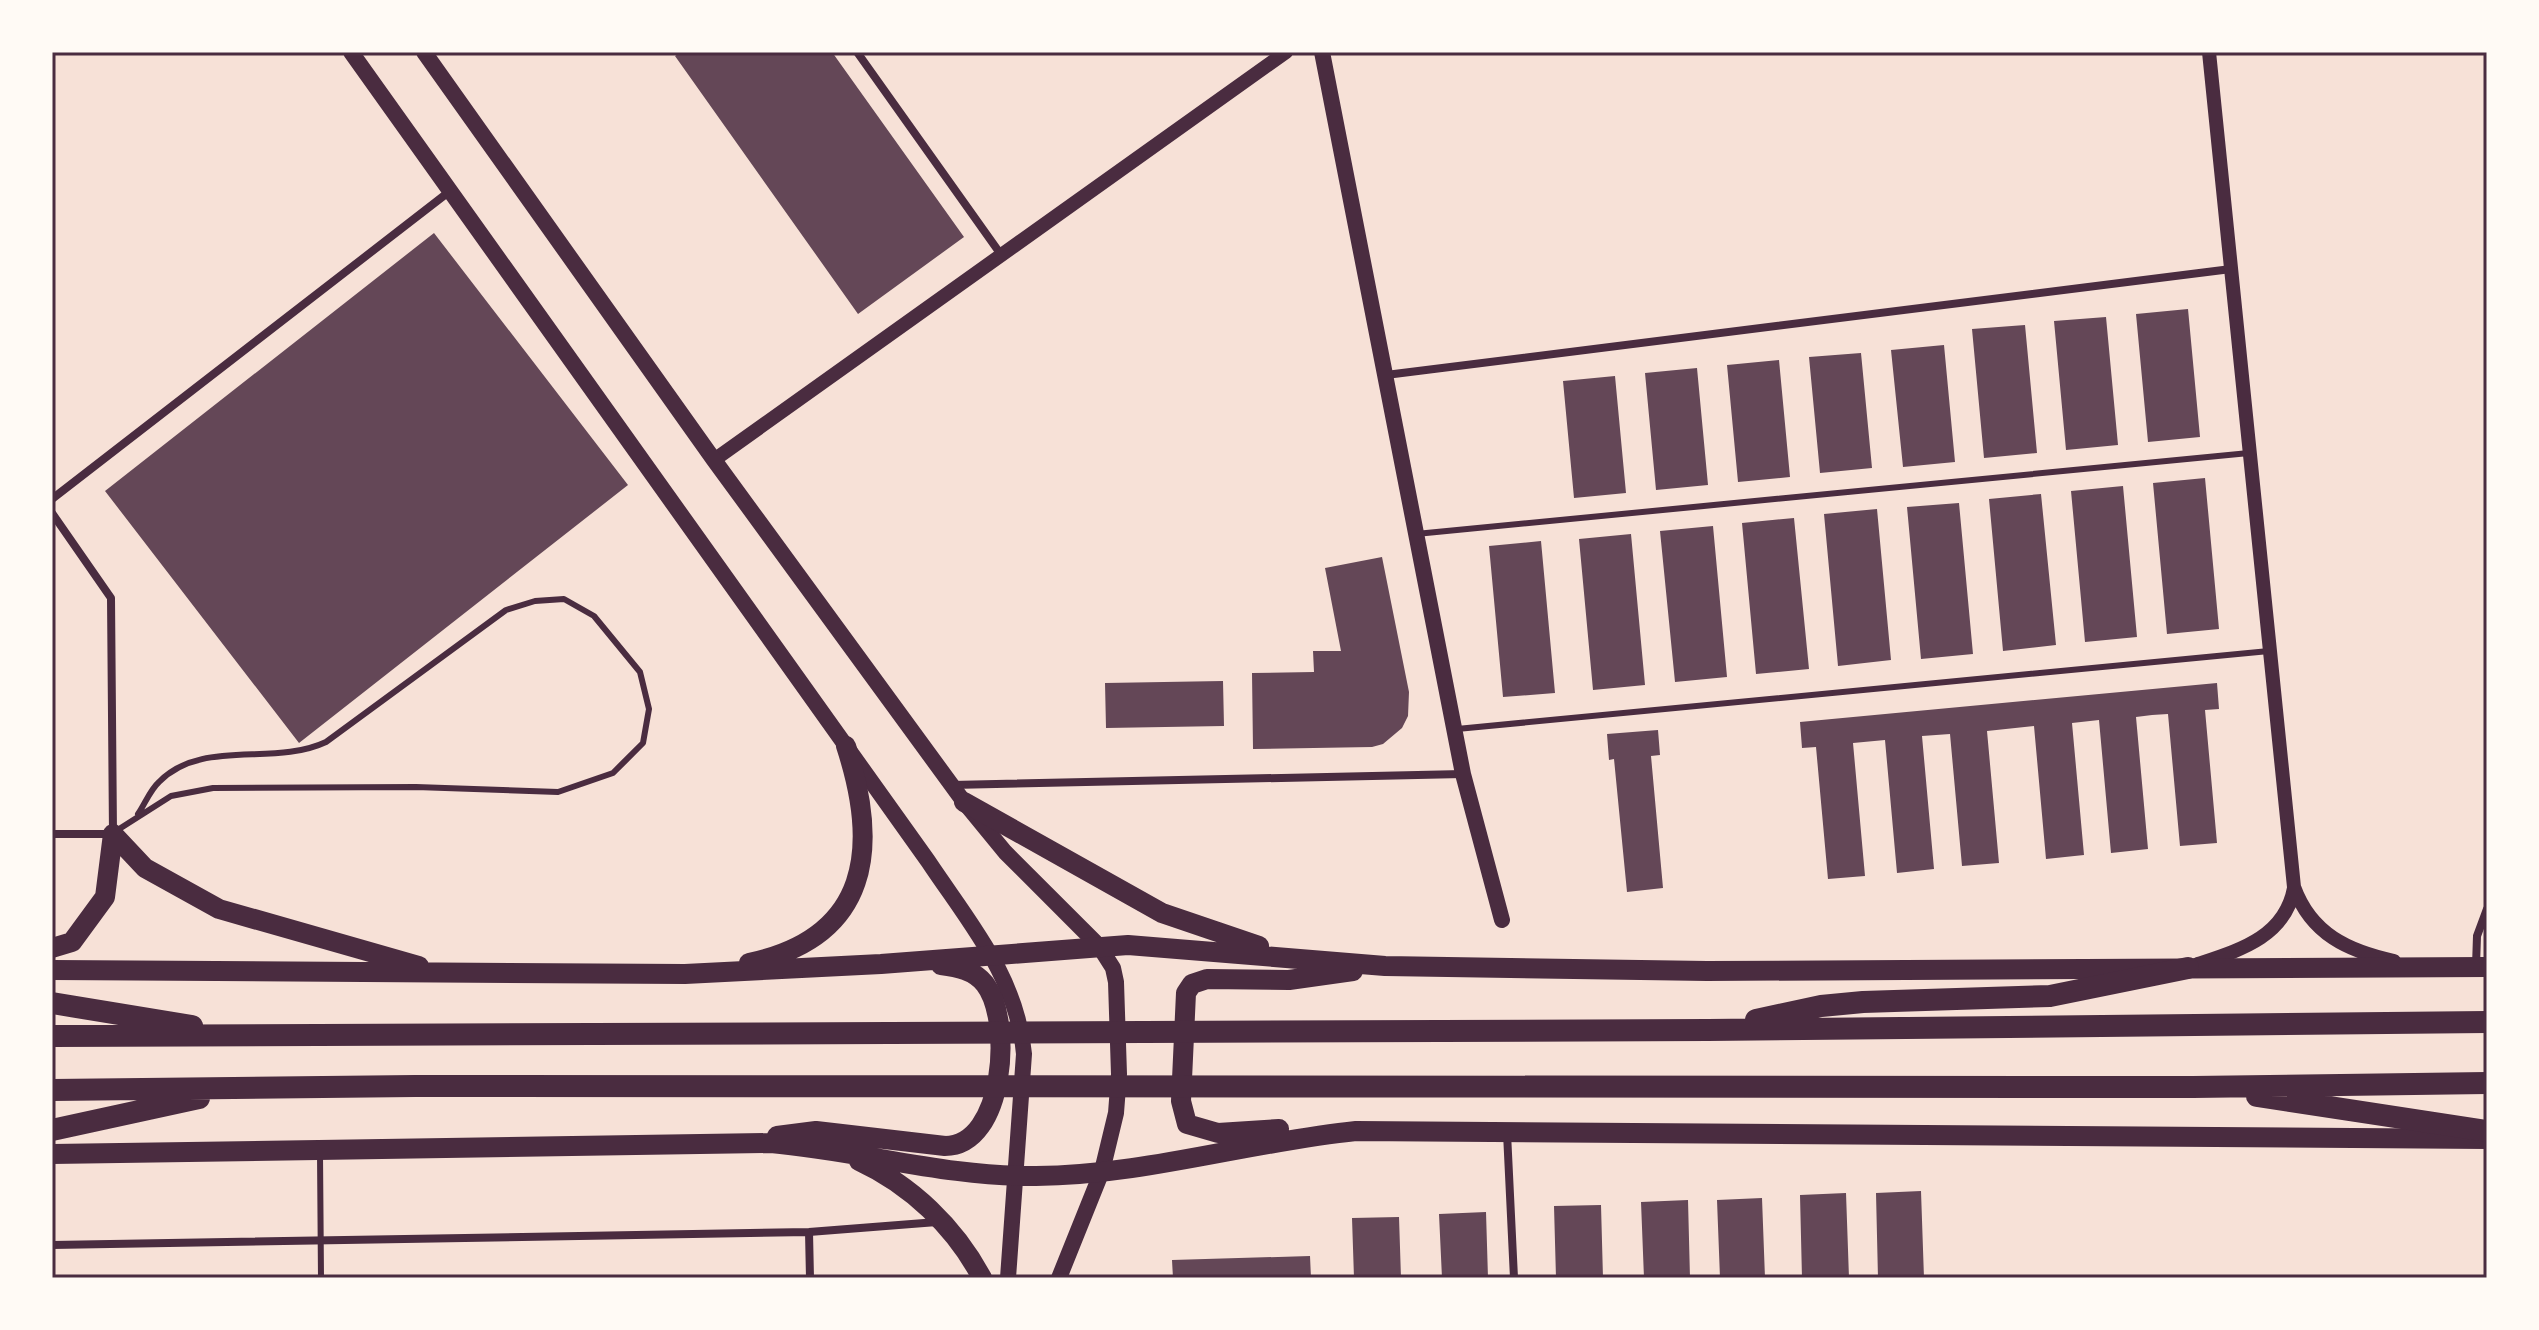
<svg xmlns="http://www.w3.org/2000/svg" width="2539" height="1330" viewBox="0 0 2539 1330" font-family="Helvetica,sans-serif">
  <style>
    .building { fill: #644757 }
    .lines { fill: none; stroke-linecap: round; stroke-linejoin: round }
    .service { stroke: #4a2c40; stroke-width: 6 }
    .minor { stroke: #4a2c40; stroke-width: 8 }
    .tertiary { stroke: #4a2c40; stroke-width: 14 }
    .secondary { stroke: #4a2c40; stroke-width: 16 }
    .primary { stroke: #4a2c40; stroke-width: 20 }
    .trunk { stroke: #4a2c40; stroke-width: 22 }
    .neatline { fill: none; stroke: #4a2c40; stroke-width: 3 }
  </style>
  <rect width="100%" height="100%" fill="#f7e1d7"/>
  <path class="building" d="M681,52H832L964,237L858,314L675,56Z
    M434,233L628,485L299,743L105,491Z
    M2188,309L2200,437L2148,442L2136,314Z
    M2106,317L2118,445L2066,450L2054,321Z
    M2025,325L2037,453L1984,458L1972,329Z
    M1944,345L1955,462L1903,467L1891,350Z
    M1861,353L1872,468L1820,473L1809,357Z
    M1779,360L1790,477L1738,482L1727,365Z
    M1697,368L1708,485L1656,490L1645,373Z
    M1615,376L1626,493L1574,498L1563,381Z
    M2205,478L2219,629L2167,634L2153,483Z
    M2123,486L2137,637L2085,642L2071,491Z
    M2041,494L2056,645L2003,651L1989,499Z
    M1959,503L1973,654L1921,659L1907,507Z
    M1877,509L1891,660L1838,666L1824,514Z
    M1794,518L1809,669L1756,674L1742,523Z
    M1713,526L1727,677L1675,682L1660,531Z
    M1631,534L1645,685L1593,690L1579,539Z
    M1541,541L1555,693L1503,697L1489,546Z
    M1382,557L1409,692L1408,716L1402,728L1383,744L1372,747L1253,749L1252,673L1314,672L1313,651H1341L1325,568Z
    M1223,681L1224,726L1106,728L1105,683Z
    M2217,683L2219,709L2205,710L2217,843L2180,846L2168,714L2152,715L2136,717L2148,849L2111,853L2099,720L2072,723L2084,855L2046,859L2034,726L1987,731L1999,863L1962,866L1950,734L1922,736L1934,869L1897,873L1885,740L1853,743L1865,876L1828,879L1816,747L1802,748L1800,722Z
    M1658,730L1660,755L1651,756L1663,888L1627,892L1614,759L1609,760L1607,734Z
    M1921,1191L1924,1278H1878L1876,1193Z
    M1846,1193L1849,1278H1802L1800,1195Z
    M1762,1198L1765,1278H1720L1717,1200Z
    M1688,1200L1690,1278H1644L1641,1202Z
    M1601,1205L1603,1278H1556L1554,1206Z
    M1486,1212L1488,1278H1442L1439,1214Z
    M1399,1217L1401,1278H1354L1352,1218Z
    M1310,1256L1311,1278H1173L1172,1260Z"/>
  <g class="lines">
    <path class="service" d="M1416,534L2249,453
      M1457,729L2269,651
      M116,831L171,796L213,788L416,787L558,792L613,773L643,743L649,709L640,672L594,616L564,599L535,601L506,610L326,742C273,767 202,738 159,782C150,790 145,804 138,814
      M320,1154L321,1278"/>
    <path class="minor" d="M857,52L1002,256
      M1386,375L2231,269
      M52,499L450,191
      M52,513L111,598L113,834H52
      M952,785L1463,774
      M2476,966L2477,936L2487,909
      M1507,1133L1514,1278
      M809,1232L810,1278
      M52,1245L809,1232L937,1222"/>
    <path class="tertiary" d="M2209,52L2294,887C2311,934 2348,951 2394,961
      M714,460L1286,52
      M2198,964C2240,950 2285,937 2294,888"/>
    <path class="secondary" d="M351,52L928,861C970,924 1017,977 1024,1054L1008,1278
      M424,52L714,460L964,802L1005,852L1099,946L1113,968L1116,982L1119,1074L1116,1113L1102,1171L1059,1278
      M1322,52L1463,774L1502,920"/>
    <path class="primary" d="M964,802L1162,913L1259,946
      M113,834L145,868L219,909L419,966
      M52,948L72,942L105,897L113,834
      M749,963C871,937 879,847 846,746
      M52,970L685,974L881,964L1128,945L1385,966L1707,971L2487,967
      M1279,1129L1218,1133L1187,1124L1181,1101L1186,993L1192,984L1207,979L1289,980L1353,971
      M777,1136L816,1131L945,1146C1005,1146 1013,1020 985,984C974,970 957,967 941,965
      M52,1154L771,1143C861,1151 946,1177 1036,1176C1144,1175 1249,1142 1356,1131L2487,1139
      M859,1161C911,1185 955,1227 982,1278"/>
    <path class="trunk" d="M52,1003L192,1026
      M1756,1020L1821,1006L1863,1002L2050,996L2188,968
      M52,1036L1708,1030L2487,1022
      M52,1090L415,1086L2193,1087L2487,1083
      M2257,1096L2487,1131
      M52,1130L199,1098"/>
  </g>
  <rect width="2539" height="1330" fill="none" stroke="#fffaf5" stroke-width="108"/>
  <rect x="54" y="54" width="2431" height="1222" class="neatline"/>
</svg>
